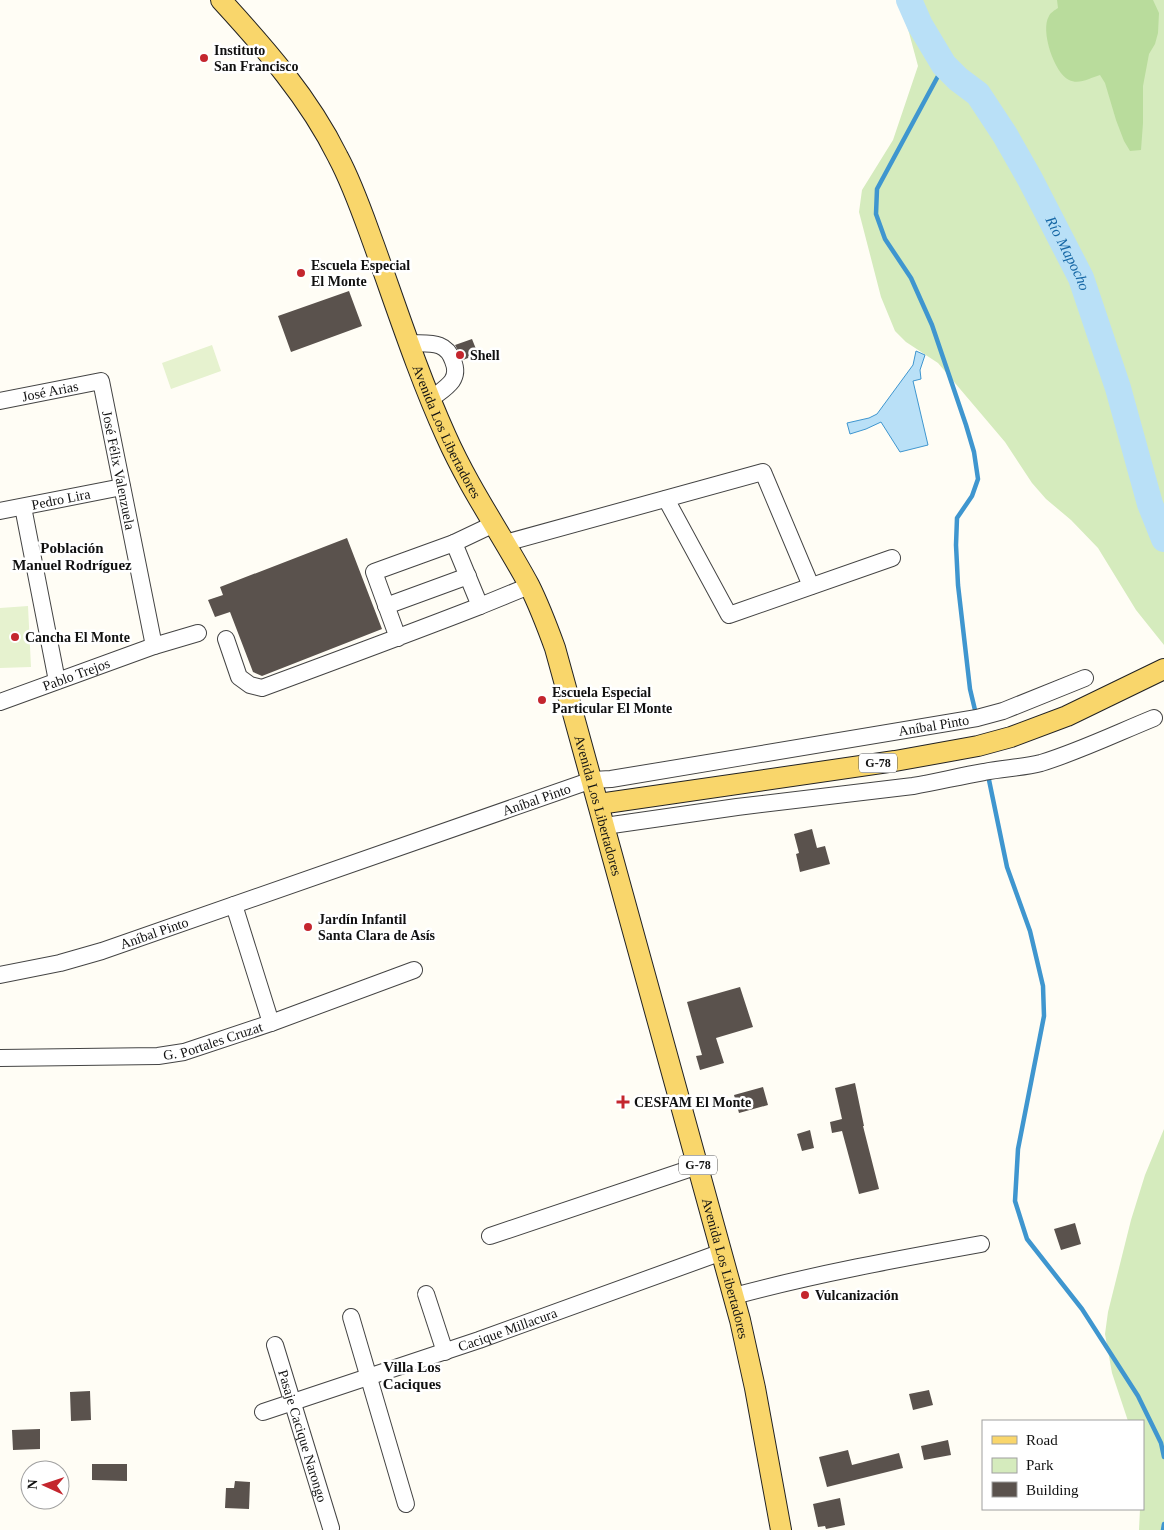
<svg xmlns="http://www.w3.org/2000/svg" width="1164" height="1530" viewBox="0 0 1164 1530" font-family="'Times New Roman',serif">
  <style>
    .green { fill: #d5ebbd }
    .forest { fill: #b9dc9c }
    .pitch { fill: #e6f2cf }
    .water { fill: #b9e0f7; stroke: #3f96cf }
    .lines { fill: none; stroke-linecap: round; stroke-linejoin: round }
    .stream { stroke: #3f96cf; stroke-width: 4.5 }
    .river { stroke: #b9e0f7; stroke-width: 26 }
    .building { fill: #5a524d }
    .minor-casing { stroke: #444; stroke-width: 18 }
    .major-casing { stroke: #222; stroke-width: 22 }
    .minor { stroke: #fff; stroke-width: 16 }
    .major { stroke: #f9d66b; stroke-width: 20 }
    .poi-dot { fill: #c4262e; stroke: #fff; stroke-width: 2 }
    .labels { text-anchor: middle; stroke-width: 5; stroke-linejoin: round; paint-order: stroke }
    .shield { fill: #fff; stroke: #585858; stroke-width: 1 }
    .shield-label { font-size: 12px; font-weight: bold; fill: #111 }
    .poi-label { font-size: 14px; font-weight: bold; fill: #111; stroke: #fff; text-anchor: start }
    .street-label { font-size: 14px; fill: #111; stroke: #fff }
    .water-label { font-size: 15px; font-style: italic; fill: #1768a6; stroke: #fff }
    .neighbourhood-label { font-size: 15px; font-weight: bold; fill: #111; stroke: #fff }
  </style>
  <rect width="100%" height="100%" fill="#fffdf5"/>
  <path class="green" d="M896,0H1164V645L1136,610L1098,548L1071,520L1046,499L1032,483L1005,442L938,363L906,342L895,331L881,297L859,212L862,190L893,140L918,66L908,29Z
    M1164,1129V1530H1139L1140,1509H1143V1421H1128L1112,1373L1105,1334L1108,1312L1131,1220L1145,1175Z"/>
  <path class="forest" d="M1057,0H1153L1159,13L1158,33L1155,44L1149,54L1143,86V123L1141,150L1130,151L1124,141L1116,120L1105,83L1100,75C1090,78 1079,85 1069,80C1054,73 1040,30 1049,16C1050,13 1055,10 1058,8Z"/>
  <path class="pitch" d="M212,345L221,371L171,389L162,363Z
    M28,606L31,667L0,668V608Z"/>
  <path class="water" d="M916,351L925,355L920,370L921,379L913,381L928,445L900,452L881,422L866,429L850,434L847,423L869,418L877,414L913,365Z"/>
  <g class="lines">
    <path class="stream" d="M944,65L877,189L876,214L885,239L911,278L932,325L966,425L974,452L978,479L972,496L957,518L956,545L958,585L970,689L975,710
      M989,780L1007,867L1030,931L1043,986L1044,1016L1018,1149L1015,1201L1027,1239L1082,1309L1138,1396L1161,1443L1164,1457
      M1163,1530L1164,1524"/>
    <path class="river" id="s1" d="M909,0L920,25L944,65L958,79L978,94L1005,135L1030,179L1081,278L1118,388L1150,504L1164,539"/>
  </g>
  <path class="building" d="M349,291L362,326L291,352L278,316Z
    M472,339L478,354L463,360L455,345Z
    M347,538L382,629L262,676L253,672L230,612L215,617L208,600L223,595L220,587Z
    M812,829L817,848L825,846L830,864L800,872L796,854L799,853L794,834Z
    M740,987L753,1027L716,1038L724,1063L700,1070L696,1056L702,1055L687,1002Z
    M855,1083L864,1126H863L879,1189L859,1194L842,1131L832,1133L830,1122L842,1119L835,1088Z
    M763,1087L768,1105L739,1113L734,1095Z
    M810,1130L814,1148L802,1151L797,1134Z
    M1075,1223L1081,1244L1061,1250L1054,1229Z
    M929,1390L933,1405L913,1410L909,1394Z
    M90,1391L91,1420L71,1421L70,1392Z
    M40,1429V1449L13,1450L12,1430Z
    M948,1440L951,1455L924,1460L921,1446Z
    M848,1450L852,1465L899,1453L903,1468L827,1487L819,1457Z
    M92,1464H127V1481L92,1480Z
    M235,1481L250,1482L249,1509L225,1508L226,1488H234Z
    M840,1498L845,1525L826,1529L825,1526L818,1527L813,1504Z"/>
  <g class="lines">
    <defs>
      <g id="minor">
        <path d="M410,343C429,344 446,340 453,361C456,368 456,375 452,381C447,388 437,394 431,399"/>
        <path id="s2" d="M0,401L101,381L154,646"/>
        <path d="M666,499L729,615L892,558"/>
        <path d="M23,507L57,681"/>
        <path id="s3" d="M0,511L122,487"/>
        <path d="M454,543L494,524"/>
        <path d="M505,543L763,472L811,586"/>
        <path d="M386,606L468,576"/>
        <path d="M480,606L529,586"/>
        <path d="M226,639L239,677L250,685L262,688C335,661 408,634 480,606L454,543L374,572L398,638"/>
        <path id="s4" d="M0,702L154,646L198,633"/>
        <path d="M605,826L737,807L913,786C937,782 960,776 984,772C1003,768 1022,768 1041,763C1080,751 1117,733 1154,718"/>
        <path d="M234,905L271,1023"/>
        <path id="s5" d="M0,975L60,963L102,951L592,780L611,779L977,718L1003,711L1085,678"/>
        <path id="s6" d="M0,1058L158,1056L184,1052L271,1023L414,970"/>
        <path d="M490,1236L698,1166"/>
        <path d="M426,1294L445,1352"/>
        <path d="M734,1296C815,1274 898,1259 981,1244"/>
        <path d="M351,1317L406,1504"/>
        <path id="s7" d="M275,1345L331,1528"/>
        <path id="s8" d="M263,1412L479,1340L722,1252"/>
      </g>
      <g id="major">
        <path id="s9" d="M221,0C265,48 309,98 338,157C353,185 363,215 374,245C397,309 418,374 446,436C469,488 502,535 529,585C539,605 547,626 555,648L740,1320L755,1388L781,1530"/>
        <path d="M599,804L895,761L978,746L1011,737L1067,716L1164,669"/>
      </g>
    </defs>
    <use href="#minor" class="minor-casing"/>
    <use href="#major" class="major-casing"/>
    <use href="#minor" class="minor"/>
    <use href="#major" class="major"/>
  </g>
  <g class="poi-dot">
    <circle cx="204" cy="58" r="5"/>
    <circle cx="301" cy="273" r="5"/>
    <circle cx="460" cy="355" r="5"/>
    <circle cx="15" cy="637" r="5"/>
    <circle cx="542" cy="700" r="5"/>
    <circle cx="308" cy="927" r="5"/>
    <path d="M620.5 1094.5h5v5h5v5h-5v5h-5v-5h-5v-5h5z"/>
    <circle cx="805" cy="1295" r="5"/>
  </g>
  <g class="labels">
    <g class="shield">
      <rect x="859" y="753.5" width="38" height="19" rx="4"/>
      <rect x="679" y="1155.5" width="38" height="19" rx="4"/>
    </g>
    <g class="shield-label">
      <text x="878" y="767">G-78</text>
      <text x="698" y="1169">G-78</text>
    </g>
    <g class="poi-label">
      <text x="214" y="55">Instituto<tspan x="214" dy="16">San Francisco</tspan></text>
      <text x="311" y="270">Escuela Especial<tspan x="311" dy="16">El Monte</tspan></text>
      <text x="470" y="360">Shell</text>
      <text x="25" y="642">Cancha El Monte</text>
      <text x="552" y="697">Escuela Especial<tspan x="552" dy="16">Particular El Monte</tspan></text>
      <text x="318" y="924">Jardín Infantil<tspan x="318" dy="16">Santa Clara de Asís</tspan></text>
      <text x="634" y="1107">CESFAM El Monte</text>
      <text x="815" y="1300">Vulcanización</text>
    </g>
    <g class="street-label">
      <text dy="5" stroke="none"><textPath href="#s2" startOffset="51">José Arias</textPath></text>
      <text dy="5" stroke="none"><textPath href="#s9" startOffset="492">Avenida Los Libertadores</textPath></text>
      <text dy="5" stroke="none"><textPath href="#s2" startOffset="194">José Félix Valenzuela</textPath></text>
      <text dy="5" stroke="none"><textPath href="#s3" startOffset="62">Pedro Lira</textPath></text>
      <text dy="5" stroke="none"><textPath href="#s4" startOffset="81">Pablo Trejos</textPath></text>
      <text dy="5" stroke="none"><textPath href="#s5" startOffset="970">Aníbal Pinto</textPath></text>
      <text dy="5" stroke="none"><textPath href="#s5" startOffset="565">Aníbal Pinto</textPath></text>
      <text dy="5" stroke="none"><textPath href="#s9" startOffset="898">Avenida Los Libertadores</textPath></text>
      <text dy="5" stroke="none"><textPath href="#s5" startOffset="160">Aníbal Pinto</textPath></text>
      <text dy="5" stroke="none"><textPath href="#s6" startOffset="215">G. Portales Cruzat</textPath></text>
      <text dy="5" stroke="none"><textPath href="#s9" startOffset="1378">Avenida Los Libertadores</textPath></text>
      <text dy="5" stroke="none"><textPath href="#s8" startOffset="258">Cacique Millacura</textPath></text>
      <text dy="5" stroke="none"><textPath href="#s7" startOffset="95">Pasaje Cacique Narongo</textPath></text>
    </g>
    <g class="water-label">
      <text dy="5" stroke="none"><textPath href="#s1" startOffset="302">Río Mapocho</textPath></text>
    </g>
    <g class="neighbourhood-label">
      <text x="72" y="553">Población<tspan x="72" dy="17">Manuel Rodríguez</tspan></text>
      <text x="412" y="1372">Villa Los<tspan x="412" dy="17">Caciques</tspan></text>
    </g>
  </g>
  <rect x="982" y="1420" width="162" height="90" fill="#ffffff" stroke="#a0a0a0"/>
  <rect x="992" y="1436" width="25" height="8" fill="#f9d66b" stroke="#a0a0a0"/>
  <text x="1026" y="1445" font-size="15" fill="#111111">Road</text>
  <rect x="992" y="1458" width="25" height="15" fill="#d5ebbd" stroke="#a0a0a0"/>
  <text x="1026" y="1470" font-size="15" fill="#111111">Park</text>
  <rect x="992" y="1482" width="25" height="15" fill="#5a524d" stroke="#a0a0a0"/>
  <text x="1026" y="1495" font-size="15" fill="#111111">Building</text>
  <g transform="translate(45 1485) rotate(273)"><circle r="24" fill="#ffffff" stroke="#a0a0a0"/>
  <path d="M0-4L9 19L0 12L-9 19Z" fill="#c4262e"/>
  <text y="-8" font-size="14" font-weight="bold" text-anchor="middle" fill="#111111">N</text>
  </g>
</svg>
